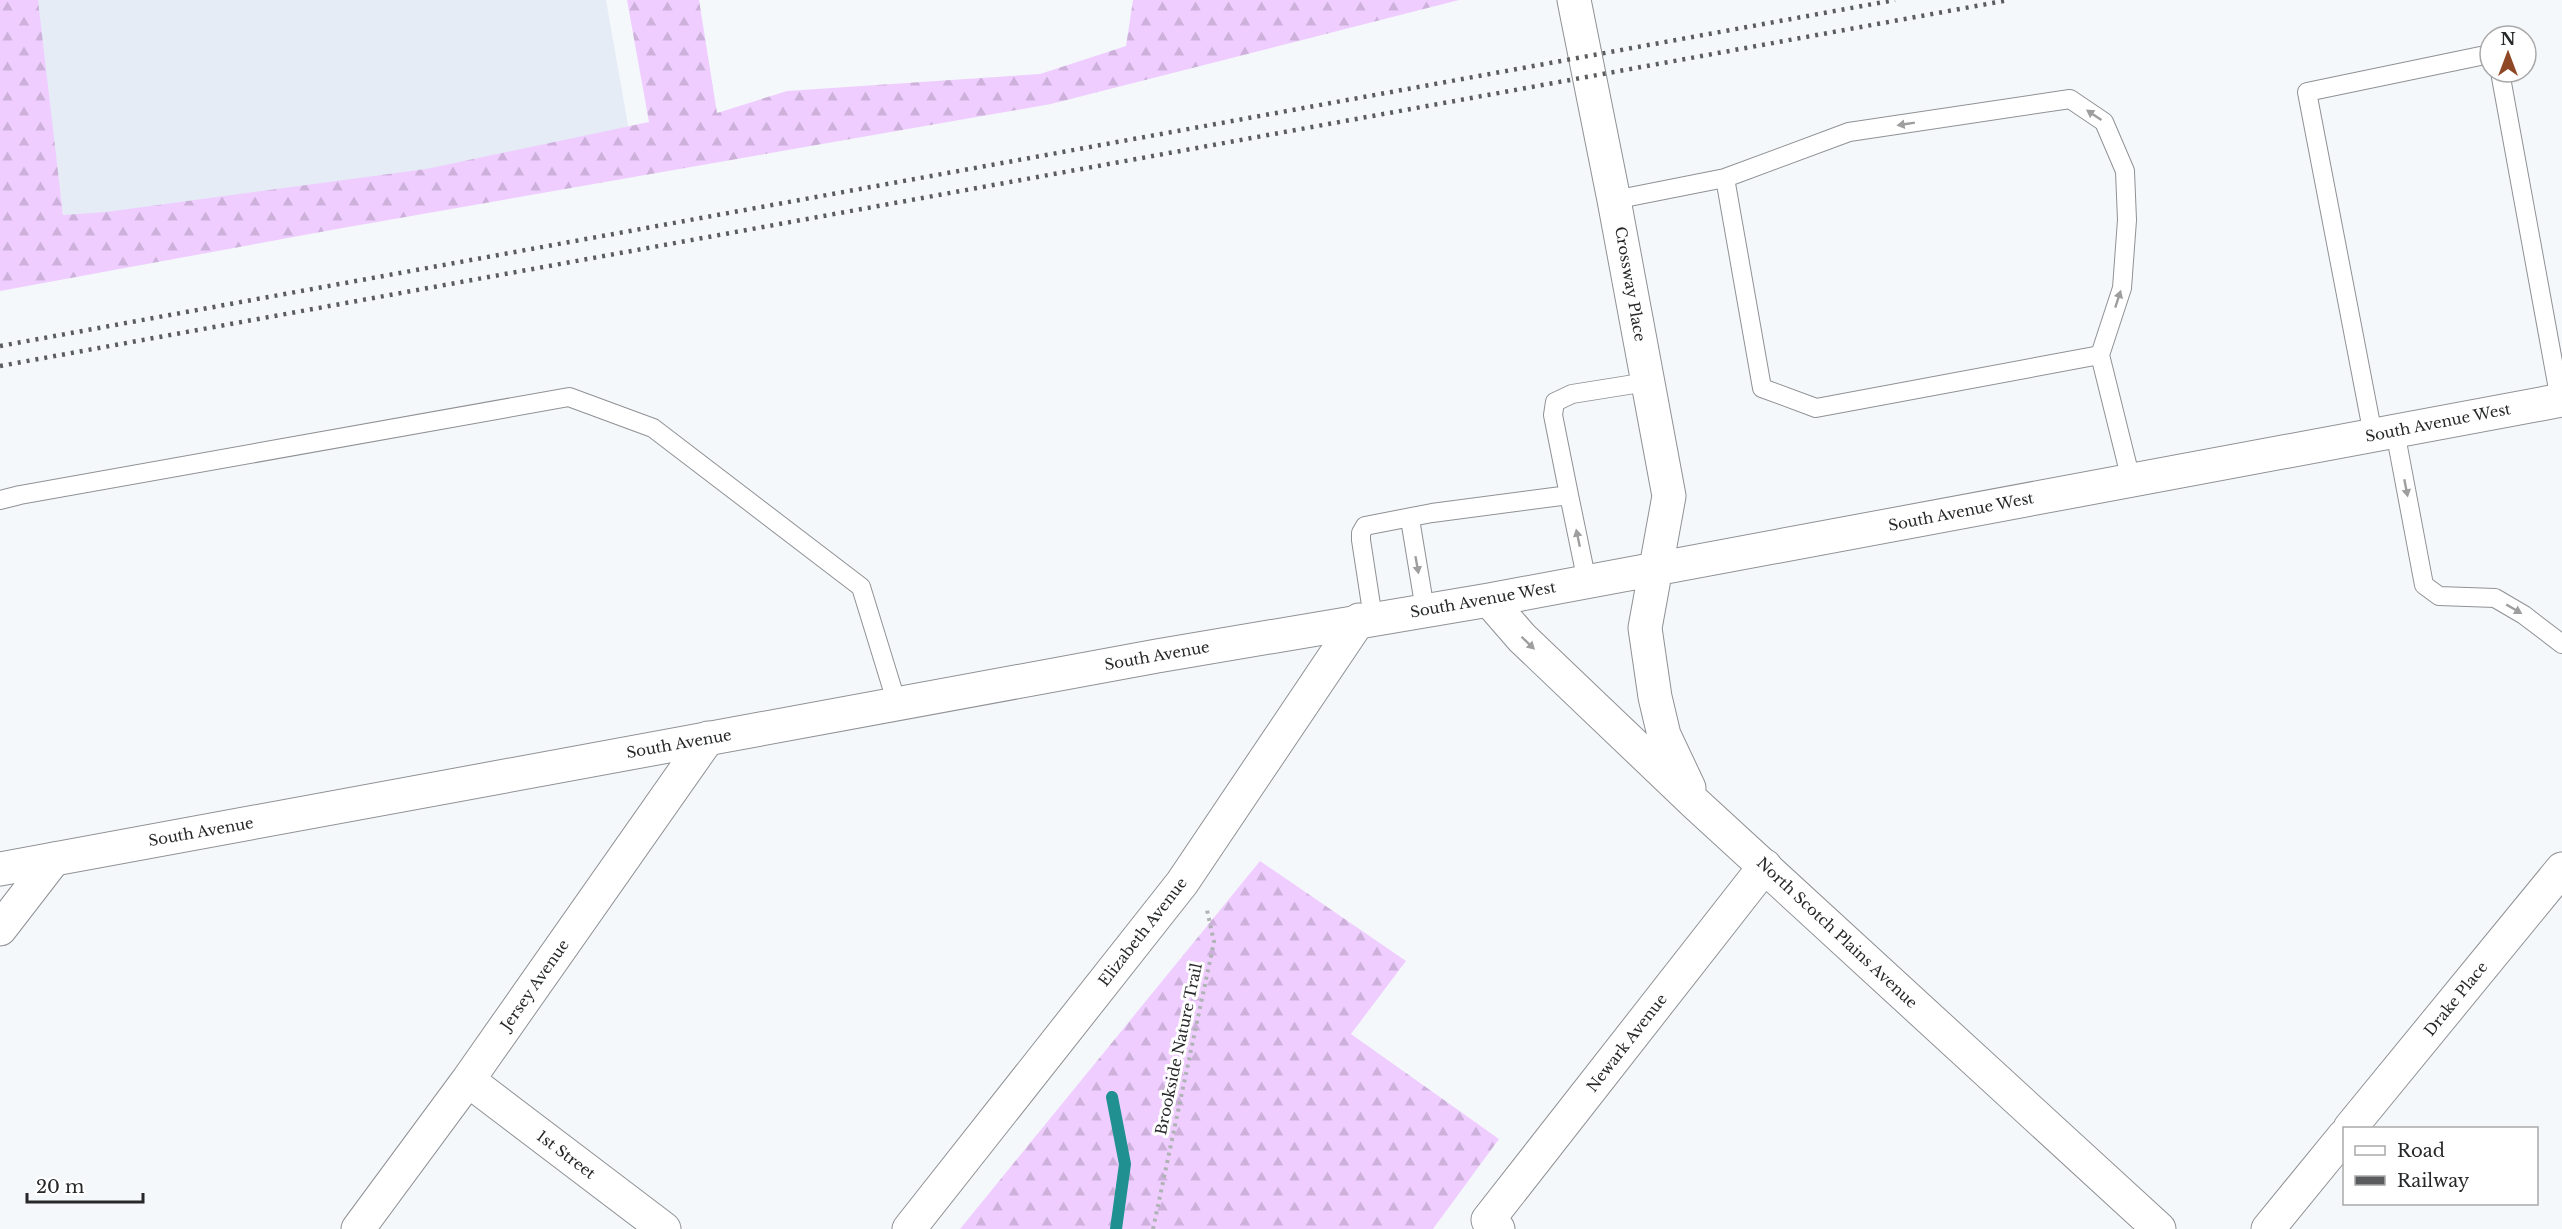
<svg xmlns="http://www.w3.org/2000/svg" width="2562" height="1229" viewBox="0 0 2562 1229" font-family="'Libre Baskerville',serif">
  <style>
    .built { fill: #e5ecf6 }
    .forest { fill: url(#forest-firs) }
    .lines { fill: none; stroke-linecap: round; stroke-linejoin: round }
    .stream { stroke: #219091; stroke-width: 12 }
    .lane-casing { stroke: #8f9194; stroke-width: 20 }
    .street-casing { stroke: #8f9194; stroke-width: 35 }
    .secondary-casing { stroke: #8f9194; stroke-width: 35 }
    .path { stroke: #b0b3b5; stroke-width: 4; stroke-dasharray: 3 4.5; stroke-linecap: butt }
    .lane { stroke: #fff; stroke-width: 18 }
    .street { stroke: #fff; stroke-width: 33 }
    .secondary { stroke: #fff; stroke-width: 33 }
    .rail { stroke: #5b5c5e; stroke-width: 4.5; stroke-dasharray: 3 6; stroke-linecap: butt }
    .oneway { fill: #9e9e9f }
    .labels { text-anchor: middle; stroke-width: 6; stroke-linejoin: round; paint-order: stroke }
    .street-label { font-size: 15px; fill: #272829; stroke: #fff }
  </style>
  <defs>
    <pattern id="forest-firs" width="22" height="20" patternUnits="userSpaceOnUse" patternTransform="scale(1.5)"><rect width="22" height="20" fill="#efceff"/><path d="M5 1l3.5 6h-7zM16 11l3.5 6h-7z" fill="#cdb1db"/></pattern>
  </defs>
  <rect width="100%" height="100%" fill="#f5f8fb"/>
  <path class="built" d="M25,0H606L631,142L68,240Z"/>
  <path class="forest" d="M0,0H38L63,215L106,212L426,169L649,122L627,0H699L717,113L787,91L1040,74L1126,46L1133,0H1459L1051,104L337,229L0,291Z
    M1260,861L1406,961L1351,1034L1499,1139L1433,1229H960Z"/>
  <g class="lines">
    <path class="stream" d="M1112,1097L1125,1164L1116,1229"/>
    <defs>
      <path id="lane" d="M2500,72L2560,400
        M1725,178L1849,132L2070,99L2104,122L2125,171L2127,220L2122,288L2100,355
        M1614,200L1725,178L1762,388L1816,408L2100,355L2131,480
        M2395,431L2424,585L2439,596L2495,598L2524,615L2562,644
        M2373,435L2307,92L2490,54
        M1569,495L1587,582
        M0,500L20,495L569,397L653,428L861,587L897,704
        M1410,519L1425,610
        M1373,618L1361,540V533L1365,526L1432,513L1569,495L1553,415L1555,402L1572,394L1647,382"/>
      <path id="street" d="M0,929L54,859
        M468,1080L664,1229
        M2350,1128L2562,869
        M358,1229L468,1080L708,738
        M909,1229L1182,883L1359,620
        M1498,1229L1488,1220L1765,866
        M2268,1229L2344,1136"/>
      <path id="secondary" d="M1574,0L1614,200L1669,496L1645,628L1655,697L1664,735L1689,788
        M1489,600L1522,638L1696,804L2159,1229
        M0,869L1157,656L1489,600L2562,400"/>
    </defs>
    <use href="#lane" class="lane-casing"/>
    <use href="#street" class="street-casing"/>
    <use href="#secondary" class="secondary-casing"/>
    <path class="path" d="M1153,1229L1214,942L1207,910"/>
    <use href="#lane" class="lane"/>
    <use href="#street" class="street"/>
    <use href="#secondary" class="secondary"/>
    <path class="rail" d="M0,346L1895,0
      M0,366L2009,0"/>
  </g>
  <defs><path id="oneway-solid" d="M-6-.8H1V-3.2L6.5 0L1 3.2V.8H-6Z" transform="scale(1.5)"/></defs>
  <g class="oneway">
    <use href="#oneway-solid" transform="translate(2094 115) rotate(-146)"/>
    <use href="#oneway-solid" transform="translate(1906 124) rotate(171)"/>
    <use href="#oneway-solid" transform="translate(2118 299) rotate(-72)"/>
    <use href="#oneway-solid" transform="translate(2406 488) rotate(79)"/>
    <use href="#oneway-solid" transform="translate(1578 538) rotate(-102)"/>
    <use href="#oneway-solid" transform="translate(1417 565) rotate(80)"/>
    <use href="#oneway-solid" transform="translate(2514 609) rotate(30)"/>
    <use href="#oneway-solid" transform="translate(1528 643) rotate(44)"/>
  </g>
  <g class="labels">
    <g class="street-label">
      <text transform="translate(1630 284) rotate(80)" y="5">Crossway Place</text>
      <text transform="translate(2438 423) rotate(-11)" y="5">South Avenue West</text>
      <text transform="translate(1961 512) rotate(-11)" y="5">South Avenue West</text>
      <text transform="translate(1483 600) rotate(-10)" y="5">South Avenue West</text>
      <text transform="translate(1157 656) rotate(-10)" y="5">South Avenue</text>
      <text transform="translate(679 744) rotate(-10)" y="5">South Avenue</text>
      <text transform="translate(201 832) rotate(-10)" y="5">South Avenue</text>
      <text transform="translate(1143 932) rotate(-52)" y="5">Elizabeth Avenue</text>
      <text transform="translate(1837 933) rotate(43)" y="5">North Scotch Plains Avenue</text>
      <text transform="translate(535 985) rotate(-55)" y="5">Jersey Avenue</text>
      <text transform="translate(2456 999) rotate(-51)" y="5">Drake Place</text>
      <text transform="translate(1627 1043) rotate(-52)" y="5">Newark Avenue</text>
      <text transform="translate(1179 1049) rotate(-78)" y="5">Brookside Nature Trail</text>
      <text transform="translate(566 1155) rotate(37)" y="5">1st Street</text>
    </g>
  </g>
  <rect x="2343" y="1127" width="195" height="78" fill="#ffffff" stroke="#a9a9a9" stroke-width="1.5"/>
  <rect x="2355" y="1146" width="30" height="9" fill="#ffffff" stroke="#a9a9a9" stroke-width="1.5"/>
  <text x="2397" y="1157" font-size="18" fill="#272829">Road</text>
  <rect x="2355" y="1176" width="30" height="9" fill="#5b5c5e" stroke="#a9a9a9" stroke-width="1.5"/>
  <text x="2397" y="1187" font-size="18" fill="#272829">Railway</text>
  <g transform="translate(2508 54)"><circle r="28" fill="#ffffff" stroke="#a9a9a9" stroke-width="1.5"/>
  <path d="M0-4.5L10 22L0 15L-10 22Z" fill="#8f4826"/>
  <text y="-9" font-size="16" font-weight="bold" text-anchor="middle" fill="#272829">N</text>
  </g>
  <path d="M27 1193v9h116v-9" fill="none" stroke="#272829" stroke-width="3"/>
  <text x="36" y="1193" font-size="18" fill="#272829" stroke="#ffffff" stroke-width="4.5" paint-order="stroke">20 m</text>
</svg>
